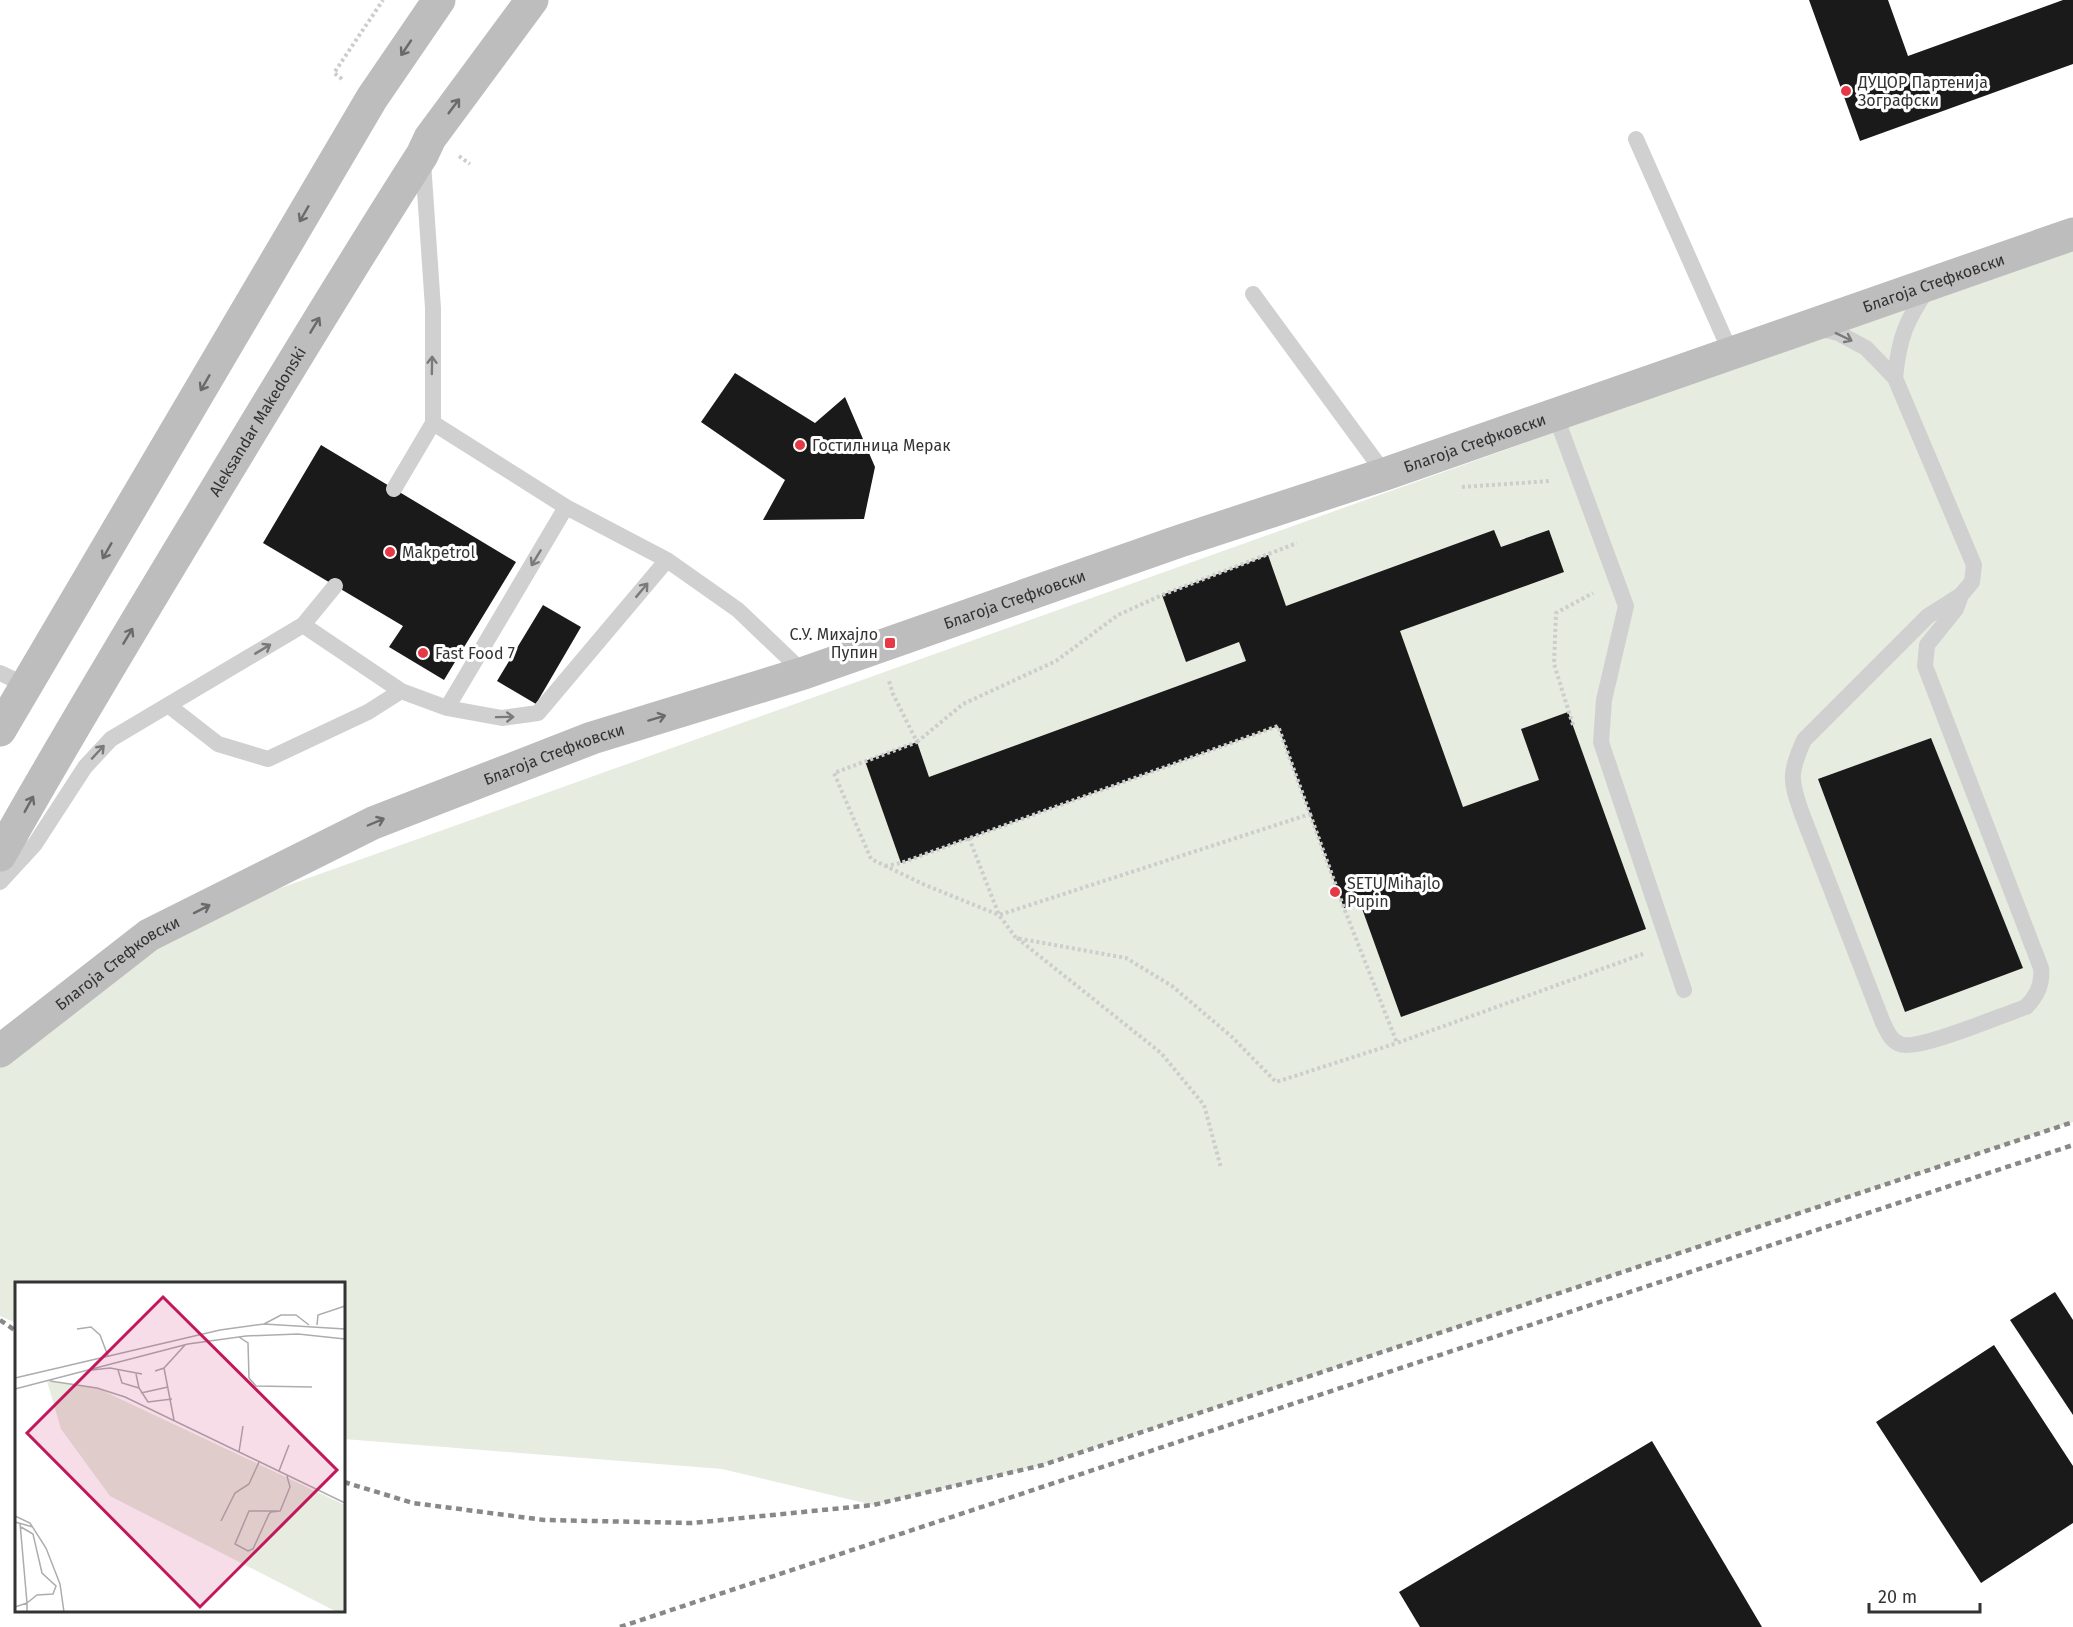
<svg xmlns="http://www.w3.org/2000/svg" width="2073" height="1627" viewBox="0 0 2073 1627" font-family="'Fira Sans',sans-serif">
  <style>
    .green { fill: #e6ecdf }
    .building { fill: #1a1a1a }
    .lines { fill: none; stroke-linecap: round; stroke-linejoin: round }
    .path { stroke: #cdcdcd; stroke-width: 4; stroke-dasharray: 3 3; stroke-linecap: butt }
    .lane { stroke: #d0d0d0; stroke-width: 16 }
    .secondary { stroke: #bdbdbd; stroke-width: 33 }
    .rail { stroke: #888; stroke-width: 4.5; stroke-dasharray: 6 4.5; stroke-linecap: butt }
    .oneway { stroke: #6a6a6a }
    .oneway2 { stroke: #7a7a7a }
    .poi-dot { fill: #e63946; stroke: #fff; stroke-width: 2 }
    .labels { text-anchor: middle; stroke-width: 6; stroke-linejoin: round; paint-order: stroke }
    .poi-label { font-size: 16px; fill: #333; stroke: #fff; text-anchor: start }
    .street-label { font-size: 16px; fill: #333; stroke: #fff }
    .inset-road { fill: none; stroke: #adadad; stroke-width: 1.5 }
    .view { fill: #c2185b; fill-opacity: 0.15; stroke: #c2185b; stroke-width: 3 }
    .inset-edge { fill: none; stroke: #333; stroke-width: 3 }
  </style>
  <rect width="100%" height="100%" fill="#fff"/>
  <path class="green" d="M2073,247V1122L1043,1465L873,1505L722,1469L344,1439V1284H16V1323L0,1316V1051L149,935Z"/>
  <path class="building" d="M1809,0H1888L1908,56L2063,0H2073V64L1860,141Z
    M735,373L815,423L845,397L875,467L864,519L763,520L785,480L701,422Z
    M321,445L516,562L444,680L389,647L403,626L263,543Z
    M1494,530L1501,547L1549,530L1564,572L1400,631L1463,807L1539,780L1521,729L1568,712L1646,929L1401,1017L1360,903L1344,908L1278,726L901,863L865,761L917,742L929,777L1246,661L1239,642L1186,662L1162,595L1268,555L1286,606Z
    M543,605L581,627L536,704L497,681Z
    M1931,738L2023,968L1905,1012L1818,779Z
    M2055,1292L2073,1320V1415L2010,1320Z
    M1994,1345L2073,1466V1523L1981,1583L1876,1422Z
    M1652,1441L1762,1627H1420L1399,1592Z"/>
  <g class="lines">
    <path class="path" d="M342,79L334,73L383,0
      M459,156L470,164
      M1462,487L1550,481
      M1573,725L1554,664L1556,613L1593,593
      M917,742L963,704L1056,661L1118,615L1162,595L1297,543
      M1310,814L1344,908L1397,1043L1643,954
      M969,838L999,915L1016,938L1126,958L1172,986L1232,1037L1276,1082L1397,1043
      M885,866L901,863L1278,726L1310,814L999,915L925,885L871,859L834,773L917,742L893,694L889,681
      M1017,938L1161,1053L1204,1105L1221,1168"/>
    <path class="lane" d="M1636,139L1731,353
      M1253,294L1385,474
      M1817,331L1826,330L1838,333L1866,348L1895,378L1974,565L1972,582L1961,595L1956,609L1927,645L1925,666L2041,968C2043,984 2037,996 2026,1007C2004,1014 1917,1052 1900,1044C1890,1040 1888,1032 1883,1023L1802,814C1790,780 1789,773 1804,740L1928,616L1961,595
      M1895,378C1899,337 1906,321 1929,287
      M1555,414L1626,606L1604,700L1601,742L1684,990
      M433,423L566,507L667,560L738,610L804,673
      M394,489L433,423V308L423,162
      M303,625L401,691L447,708L502,718L538,713L667,560
      M0,673L28,686
      M168,705L218,744L268,759L368,712L401,691
      M447,708L566,507
      M0,882L35,844L85,767L111,739L303,625L335,586"/>
    <g class="secondary">
      <path d="M0,730L372,98L439,0"/>
      <path id="s1" d="M0,855C57,753 117,654 177,554C258,420 338,286 422,155L430,138L532,0"/>
      <path id="s2" d="M0,1051L149,935L373,823L592,738L804,673L1180,541L1385,474L2073,234"/>
    </g>
    <path class="rail" d="M0,1320L16,1331
      M344,1482L413,1503L544,1520L692,1523L873,1505L1043,1465L2073,1122
      M620,1627L2073,1145"/>
  </g>
  <defs><path id="oneway-shaft" d="M-6 0H5M1.5-3L5.5 0L1.5 3" fill="none" stroke-width="1.6" stroke-linecap="round" stroke-linejoin="round" transform="scale(1.5)"/></defs>
  <g class="oneway">
    <use href="#oneway-shaft" transform="translate(406 48) rotate(124)"/>
    <use href="#oneway-shaft" transform="translate(454 106) rotate(-53)"/>
    <use href="#oneway-shaft" transform="translate(304 214) rotate(120)"/>
    <use href="#oneway-shaft" transform="translate(315 325) rotate(-59)"/>
    <use href="#oneway-shaft" transform="translate(205 383) rotate(120)"/>
    <use href="#oneway-shaft" transform="translate(107 551) rotate(120)"/>
    <use href="#oneway-shaft" transform="translate(128 636) rotate(-59)"/>
    <use href="#oneway-shaft" transform="translate(657 718) rotate(-17)"/>
    <use href="#oneway-shaft" transform="translate(29 804) rotate(-61)"/>
    <use href="#oneway-shaft" transform="translate(376 822) rotate(-23)"/>
    <use href="#oneway-shaft" transform="translate(202 909) rotate(-27)"/>
  </g>
  <g class="oneway2">
    <use href="#oneway-shaft" transform="translate(1844 337) rotate(26)"/>
    <use href="#oneway-shaft" transform="translate(432 365) rotate(-89)"/>
    <use href="#oneway-shaft" transform="translate(536 558) rotate(121)"/>
    <use href="#oneway-shaft" transform="translate(642 590) rotate(-50)"/>
    <use href="#oneway-shaft" transform="translate(263 649) rotate(-31)"/>
    <use href="#oneway-shaft" transform="translate(505 717) rotate(-1)"/>
    <use href="#oneway-shaft" transform="translate(98 752) rotate(-47)"/>
  </g>
  <g class="poi-dot">
    <circle cx="1846" cy="91" r="6"/>
    <circle cx="800" cy="445" r="6"/>
    <circle cx="390" cy="552" r="6"/>
    <rect x="884" y="637" width="12" height="12" rx="3"/>
    <circle cx="423" cy="653" r="6"/>
    <circle cx="1335" cy="892" r="6"/>
  </g>
  <g class="labels">
    <g class="poi-label">
      <text x="1858" y="88">ДУЦОР Партенија<tspan x="1858" dy="18">Зографски</tspan></text>
      <text x="812" y="451">Гостилница Мерак</text>
      <text x="402" y="558">Makpetrol</text>
      <text x="878" y="640" text-anchor="end">С.У. Михајло<tspan x="878" dy="18">Пупин</tspan></text>
      <text x="435" y="659">Fast Food 7</text>
      <text x="1347" y="889">SETU Mihajlo<tspan x="1347" dy="18">Pupin</tspan></text>
    </g>
    <g class="street-label">
      <text dy="6" stroke="none"><textPath href="#s2" startOffset="2091">Благоја Стефковски</textPath></text>
      <text dy="6" stroke="none"><textPath href="#s1" startOffset="504">Aleksandar Makedonski</textPath></text>
      <text dy="6" stroke="none"><textPath href="#s2" startOffset="1605">Благоја Стефковски</textPath></text>
      <text dy="6" stroke="none"><textPath href="#s2" startOffset="1119">Благоја Стефковски</textPath></text>
      <text dy="6" stroke="none"><textPath href="#s2" startOffset="633">Благоја Стефковски</textPath></text>
      <text dy="6" stroke="none"><textPath href="#s2" startOffset="147">Благоја Стефковски</textPath></text>
    </g>
  </g>
  <g transform="translate(15 1282)">
    <rect width="330" height="330" fill="#fff"/>
    <path d="M32,99L82,106L330,223V330H322L95,214L46,147Z" fill="#e6ecdf"/>
    <path class="inset-road" d="M249,42L266,33H281L294,43M302,43L303,33L330,24M62,47L76,45L85,53L93,74M224,55L233,61L234,96L241,104L297,105M149,86L159,138M77,88L95,86L127,92M103,88L107,101L124,106M140,89L149,86L170,63M121,92L124,106L133,120L157,117M0,96L205,48L249,42L330,47M35,99L82,106L110,115L330,221M0,107L173,62L231,54L283,52L330,57M126,111L153,105M224,170L228,144M264,189L274,163M263,229H234L220,262L233,269L238,267L254,232L256,230L265,229L266,227L275,205L272,194M0,234L15,241L31,266L45,302L49,330M206,239L220,211L234,202L244,180M0,240L18,245M6,245L18,252L27,291L41,304L38,312L22,313L12,321V330M0,325L12,321L5,241"/>
    <path class="view" d="M148,15L322,188L185,325L12,151Z"/>
    <rect width="330" height="330" class="inset-edge"/>
  </g>
  <path d="M1869 1603v9h111v-9" fill="none" stroke="#333333" stroke-width="3"/>
  <text x="1878" y="1603" font-size="18" fill="#333333" stroke="#ffffff" stroke-width="4.5" paint-order="stroke">20 m</text>
</svg>
